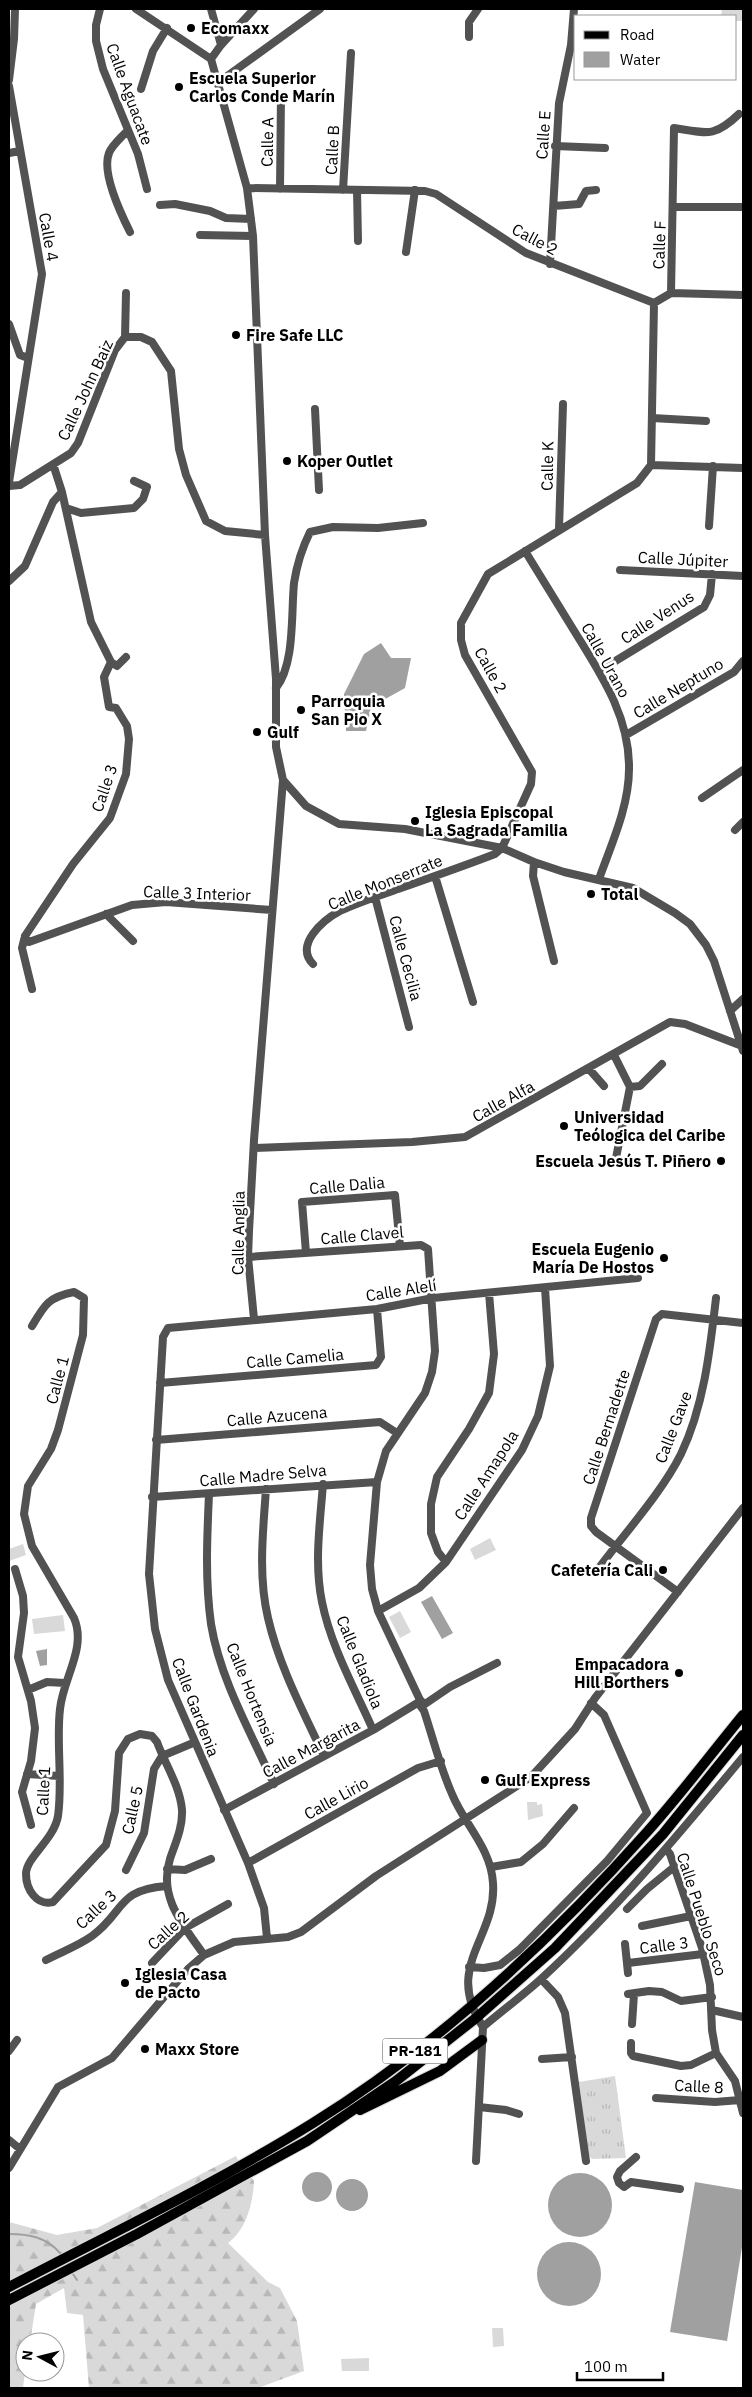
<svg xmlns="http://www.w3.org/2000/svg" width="752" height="2397" viewBox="0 0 752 2397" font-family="'IBM Plex Sans',sans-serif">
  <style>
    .forest { fill: url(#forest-firs) }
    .park { fill: url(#park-tufts) }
    .pitch { fill: #d9d9d9 }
    .water { fill: #a0a0a0 }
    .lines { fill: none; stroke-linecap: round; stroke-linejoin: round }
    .stream { stroke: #a0a0a0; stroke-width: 2 }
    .major-casing { stroke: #dbdbdb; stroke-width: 12 }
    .minor { stroke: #525252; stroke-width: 8 }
    .major { stroke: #000; stroke-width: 10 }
    .poi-dot { fill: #000; stroke: #fff; stroke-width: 2 }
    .labels { text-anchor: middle; stroke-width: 5; stroke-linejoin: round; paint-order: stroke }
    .shield { fill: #fff; stroke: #4c4c4c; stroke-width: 1 }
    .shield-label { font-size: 15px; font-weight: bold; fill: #000 }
    .poi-label { font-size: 16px; font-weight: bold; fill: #000; stroke: #fff; text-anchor: start }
    .street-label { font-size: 16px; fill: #000; stroke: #fff }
  </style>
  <defs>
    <pattern id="forest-firs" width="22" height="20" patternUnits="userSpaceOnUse" patternTransform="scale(1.25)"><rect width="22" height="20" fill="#d9d9d9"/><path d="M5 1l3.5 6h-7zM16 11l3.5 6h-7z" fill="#b8b8b8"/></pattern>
    <pattern id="park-tufts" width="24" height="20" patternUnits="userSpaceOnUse" patternTransform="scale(1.25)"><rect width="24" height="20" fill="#d9d9d9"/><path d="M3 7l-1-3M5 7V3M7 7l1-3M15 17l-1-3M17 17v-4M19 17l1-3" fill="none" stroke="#b8b8b8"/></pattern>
  </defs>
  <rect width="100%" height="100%" fill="#fff"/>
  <path class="forest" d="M236,2156L239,2162L9,2283V2222L57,2235L97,2228Z
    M251,2177L254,2181C253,2204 246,2230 228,2243L268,2282L280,2288L297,2321L304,2371L258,2388H89L83,2315L67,2313L64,2288L36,2304L30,2342H25V2372L23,2388H9V2306Z"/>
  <path class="park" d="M615,2076L626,2158L592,2159L589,2156L579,2082Z"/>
  <path class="pitch" d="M722,9H743V21H736V16H721Z
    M490,1538L496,1550L475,1560L470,1549Z
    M23,1544L26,1555L9,1561V1549Z
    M400,1611L411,1632L400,1638L389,1617Z
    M63,1615L65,1631L34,1634L32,1619Z
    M527,1802H537V1805L542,1804L543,1816L528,1820Z
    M492,2328H503L504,2346L493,2347Z
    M369,2358V2371H342L341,2359Z"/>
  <path class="water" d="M381,643L391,658H411L405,688L371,707L366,731H346L344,694L364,654Z
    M432,1596L453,1633L442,1639L421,1602Z
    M47,1649V1665L40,1666L36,1651Z
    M302 2187a15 15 0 1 1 30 0a15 15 0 1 1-30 0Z
    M548 2205a32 32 0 1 1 64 0a32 32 0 1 1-64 0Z
    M336 2195a16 16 0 1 1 32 0a16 16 0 1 1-32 0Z
    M695,2182L743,2190V2241L727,2341L670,2332Z
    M537 2274a32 32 0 1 1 64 0a32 32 0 1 1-64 0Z"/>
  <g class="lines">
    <path class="stream" d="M9,2234C29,2234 46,2237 60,2253
      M73,2274L77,2280"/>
    <defs>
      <path id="major" d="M360,2110L440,2071L482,2040
        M9,2287C110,2234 215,2184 313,2123C439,2045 549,1942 647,1832C681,1794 711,1754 743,1715
        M9,2300L137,2234L307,2141L396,2081L476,2018L555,1948L663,1834L743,1735"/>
    </defs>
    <use href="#major" class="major-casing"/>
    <path class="minor" d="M100,9L96,25V41L103,69L138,154L147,189
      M136,9L211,59L247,188L253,236L265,535L276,679V747L283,780L306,806L339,824L405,829L502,848L534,862L564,872L633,888L675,913L690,924L706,945L714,961L743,1051
      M211,9L221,45
      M469,37V22L478,9
      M211,59L221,45L254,9
      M9,80L14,39L15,9
      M219,82L320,9
      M9,86L42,274L9,482
      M141,89L153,51L167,28
      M127,131C122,137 112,145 109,153C101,173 121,214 130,232
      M555,146L605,148
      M9,153L20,151
      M247,188L425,191L436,194L526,253L654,303
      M280,189L281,95
      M343,190L351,53
      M357,190L358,241
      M160,205L175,204L210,211L226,218L251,219
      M554,206L579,204L586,191L596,190
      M674,207H743
      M200,235L253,236
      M406,252L415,190
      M550,264L559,103L571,45L574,9
      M671,293L674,128C707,133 714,138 739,114
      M654,303L671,293L743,295
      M9,324L20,355L28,358
      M125,337H141L152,342L171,371L179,449L186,475L206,521L225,531L265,535
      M125,337L126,293
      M315,409L319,490
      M652,418L706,421
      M651,465L743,468
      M9,486L20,485L71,453L78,443L115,350L125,337
      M66,508L81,513L134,508L143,499L147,487L134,481
      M709,526L713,466
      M559,529L563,404
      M525,551C541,577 557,603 573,629C600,673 630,716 629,769C629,807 611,845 599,879
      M620,570L743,576
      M9,581L25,566L53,502L62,492L53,464
      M111,662L117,666L126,657
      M599,671L704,607L710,595L712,574
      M276,688C295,664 291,614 294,583C297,564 302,548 310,532L333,527L378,528L423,523
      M626,735L734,672L743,661
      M702,798L743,770
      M735,830L743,822
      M534,862L533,876L554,961
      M435,876L473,1002
      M375,897L409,1027
      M106,914L133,941
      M25,936L29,942L132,905L166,902L272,910
      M313,964C294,945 323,920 340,911C359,902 381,895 401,888C432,877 464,866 495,854L502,848L531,784L532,772L465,655L461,640V623L488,574L637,483L651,465L654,303
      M32,989L22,948L25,936L73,864L110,818L126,774L129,739L127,726L116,708L109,707L104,677L111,662L91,622L62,492
      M730,1011L743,999
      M614,1055L630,1087L616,1158
      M589,1069L604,1086
      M630,1087L640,1086L662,1064
      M255,1148L412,1142L465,1137L670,1022L685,1024L742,1046
      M306,1253L302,1202L395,1195L400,1246
      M248,1257L421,1245L428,1249L435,1351L432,1372L425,1393L386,1451L377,1482L370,1565L372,1589L378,1611L420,1700L425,1704
      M254,1319L248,1257L249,1231L254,1140L283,780
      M32,1326C45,1304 49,1297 74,1292L84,1298L83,1335L58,1430L51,1449L28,1486L24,1514L32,1546L74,1618C87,1648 63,1678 60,1709C56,1744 63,1781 58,1816C54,1840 26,1857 26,1874C26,1890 37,1906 53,1902L106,1845L115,1811L119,1753L128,1739L140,1734L152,1736L157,1742C165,1764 180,1786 182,1810C183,1827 175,1844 170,1859C158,1897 183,1925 204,1955
      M160,1383L376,1365L381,1357L377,1309
      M156,1440L380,1422L397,1433
      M323,1484C320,1523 314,1564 322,1602C331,1647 355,1689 373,1730
      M266,1489C263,1531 258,1576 268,1618C279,1666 303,1711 324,1756
      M209,1494C207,1538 205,1580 211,1624C220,1679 251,1733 274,1784
      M152,1497L377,1482
      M446,1562L438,1552L431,1533V1504L437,1477L469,1429L489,1393L494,1354L489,1293
      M15,1569L23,1596L24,1613L18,1657L31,1701L35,1728L31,1761L22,1792L31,1825
      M596,1572C623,1535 661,1494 681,1454C704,1406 710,1350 716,1298
      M678,1592L596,1532L591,1526V1518L656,1319L662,1314L743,1323
      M378,1611L419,1588L446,1562L522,1450L538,1416L550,1366L545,1288
      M28,1690L47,1682L65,1683
      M420,1700L419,1704L424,1711C433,1738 440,1767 452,1794C464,1824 491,1848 493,1883C497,1938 443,1966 483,2027L476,2161
      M425,1704L450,1687L497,1663
      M27,1774L59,1776
      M224,1810L373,1730L419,1702
      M666,1849L670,1854L702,1948L710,1985L712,2030L716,2053L735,2081L743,2113
      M248,1863L418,1768L441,1761
      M491,1867L521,1862L543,1844L574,1808
      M167,1869L185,1870L211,1859
      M126,1870L144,1833L154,1769L162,1756L193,1743
      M627,1909L647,1889L674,1867
      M642,1926L691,1916
      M267,1938L264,1908L248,1863L168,1680L155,1629L149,1574L163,1337L168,1328L377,1309L433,1298L638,1278
      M625,1944L628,1973
      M46,1960C61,1952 78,1946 92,1936C125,1912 116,1890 166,1886
      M152,1963L185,1928L228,1904
      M628,1963L703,1954
      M469,1967L484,1968L500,1965L519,1950L607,1861L647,1813L604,1715L591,1703
      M541,1979L558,1997L565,2013L586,2161
      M628,1994L649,1991L662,1992L681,2001L712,1997
      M712,2010L743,2017
      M632,2024L634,1994
      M483,2027C502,2011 522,1996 541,1979C615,1911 679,1834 743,1757
      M631,2043V2053L633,2056L681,2066L691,2065L716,2053
      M9,2051L17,2040
      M542,2059L572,2057
      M656,2098L715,2102L740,2100
      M479,2107L506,2110L519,2114
      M9,2140L20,2149
      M636,2157L620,2171L617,2177L619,2183L624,2187L631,2182L680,2189
      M9,2168L58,2087L112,2058L188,1969L204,1955L234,1942L288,1937L301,1932L376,1876L531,1777L575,1729L595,1698L743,1508"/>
    <use href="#major" class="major"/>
  </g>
  <g class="poi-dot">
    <circle cx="191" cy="28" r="5"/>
    <circle cx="179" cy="87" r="5"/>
    <circle cx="236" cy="335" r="5"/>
    <circle cx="287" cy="461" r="5"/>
    <circle cx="301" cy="710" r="5"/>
    <circle cx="257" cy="732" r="5"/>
    <circle cx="415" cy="821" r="5"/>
    <circle cx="591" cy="894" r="5"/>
    <circle cx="564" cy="1126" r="5"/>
    <circle cx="721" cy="1161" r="5"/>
    <circle cx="664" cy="1258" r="5"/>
    <circle cx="663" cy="1570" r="5"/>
    <circle cx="679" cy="1673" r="5"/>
    <circle cx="485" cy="1780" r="5"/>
    <circle cx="125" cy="1983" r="5"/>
    <circle cx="145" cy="2049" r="5"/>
  </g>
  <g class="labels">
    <rect class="shield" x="382.5" y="2038.5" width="65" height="25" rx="4"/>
    <g class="shield-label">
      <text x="415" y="2056">PR-181</text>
    </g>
    <g class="poi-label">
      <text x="201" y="34">Ecomaxx</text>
      <text x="189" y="84">Escuela Superior<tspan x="189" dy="18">Carlos Conde Marín</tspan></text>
      <text x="246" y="341">Fire Safe LLC</text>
      <text x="297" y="467">Koper Outlet</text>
      <text x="311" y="707">Parroquia<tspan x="311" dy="18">San Pio X</tspan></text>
      <text x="267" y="738">Gulf</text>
      <text x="425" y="818">Iglesia Episcopal<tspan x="425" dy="18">La Sagrada Familia</tspan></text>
      <text x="601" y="900">Total</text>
      <text x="574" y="1123">Universidad<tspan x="574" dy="18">Teólogica del Caribe</tspan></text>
      <text x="711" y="1167" text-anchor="end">Escuela Jesús T. Piñero</text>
      <text x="654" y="1255" text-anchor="end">Escuela Eugenio<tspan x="654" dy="18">María De Hostos</tspan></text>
      <text x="653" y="1576" text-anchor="end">Cafetería Cali</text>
      <text x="669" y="1670" text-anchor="end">Empacadora<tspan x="669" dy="18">Hill Borthers</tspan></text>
      <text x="495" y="1786">Gulf Express</text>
      <text x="135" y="1980">Iglesia Casa<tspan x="135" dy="18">de Pacto</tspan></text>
      <text x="155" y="2055">Maxx Store</text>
    </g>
    <g class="street-label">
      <text transform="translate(130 94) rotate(70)" y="6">Calle Aguacate</text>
      <text transform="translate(543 135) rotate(-86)" y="6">Calle E</text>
      <text transform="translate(267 142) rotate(-89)" y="6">Calle A</text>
      <text transform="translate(332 150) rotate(-87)" y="6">Calle B</text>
      <text transform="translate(49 237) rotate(80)" y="6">Calle 4</text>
      <text transform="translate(535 239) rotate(28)" y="6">Calle 2</text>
      <text transform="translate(659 245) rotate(-88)" y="6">Calle F</text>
      <text transform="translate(85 390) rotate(-65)" y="6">Calle John Baiz</text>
      <text transform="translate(547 466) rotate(-89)" y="6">Calle K</text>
      <text transform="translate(683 559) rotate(3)" y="6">Calle Júpiter</text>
      <text transform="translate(657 617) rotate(-33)" y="6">Calle Venus</text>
      <text transform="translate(606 660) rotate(61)" y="6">Calle Urano</text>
      <text transform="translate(491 670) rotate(61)" y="6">Calle 2</text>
      <text transform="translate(678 688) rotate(-31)" y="6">Calle Neptuno</text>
      <text transform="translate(104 788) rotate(-71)" y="6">Calle 3</text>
      <text transform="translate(385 882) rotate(-22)" y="6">Calle Monserrate</text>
      <text transform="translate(197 893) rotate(2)" y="6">Calle 3 Interior</text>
      <text transform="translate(406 958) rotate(75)" y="6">Calle Cecilia</text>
      <text transform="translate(503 1101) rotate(-29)" y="6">Calle Alfa</text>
      <text transform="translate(347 1185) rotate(-5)" y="6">Calle Dalia</text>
      <text transform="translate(238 1233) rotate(-89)" y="6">Calle Anglia</text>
      <text transform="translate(362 1235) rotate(-5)" y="6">Calle Clavel</text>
      <text transform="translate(401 1290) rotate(-9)" y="6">Calle Alelí</text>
      <text transform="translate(295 1358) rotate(-5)" y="6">Calle Camelia</text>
      <text transform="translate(57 1380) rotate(-75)" y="6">Calle 1</text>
      <text transform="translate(277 1416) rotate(-5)" y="6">Calle Azucena</text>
      <text transform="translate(606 1427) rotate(-72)" y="6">Calle Bernadette</text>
      <text transform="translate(673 1427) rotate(-69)" y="6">Calle Gave</text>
      <text transform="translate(263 1475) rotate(-5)" y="6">Calle Madre Selva</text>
      <text transform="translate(486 1475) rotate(-57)" y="6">Calle Amapola</text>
      <text transform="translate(360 1662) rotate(68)" y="6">Calle Gladiola</text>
      <text transform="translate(252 1694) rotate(68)" y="6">Calle Hortensia</text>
      <text transform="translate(196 1707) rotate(69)" y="6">Calle Gardenia</text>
      <text transform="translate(311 1748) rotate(-28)" y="6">Calle Margarita</text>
      <text transform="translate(43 1791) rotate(-87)" y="6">Calle 1</text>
      <text transform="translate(336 1798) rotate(-29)" y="6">Calle Lirio</text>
      <text transform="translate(132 1810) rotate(-78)" y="6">Calle 5</text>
      <text transform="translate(96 1909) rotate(-43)" y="6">Calle 3</text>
      <text transform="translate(702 1914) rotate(72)" y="6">Calle Pueblo Seco</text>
      <text transform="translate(168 1930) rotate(-42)" y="6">Calle 2</text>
      <text transform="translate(664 1945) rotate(-7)" y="6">Calle 3</text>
      <text transform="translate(699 2086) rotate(3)" y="6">Calle 8</text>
    </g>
  </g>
  <rect width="752" height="2397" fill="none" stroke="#000000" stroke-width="20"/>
  <rect x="574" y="15" width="162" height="65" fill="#ffffff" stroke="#999999"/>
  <rect x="584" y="31" width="25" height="8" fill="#000000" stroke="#999999"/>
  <text x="620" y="40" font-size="15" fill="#000000">Road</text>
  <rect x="584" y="52" width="25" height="15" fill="#a0a0a0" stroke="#999999"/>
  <text x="620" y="65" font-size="15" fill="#000000">Water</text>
  <g transform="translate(40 2357) rotate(277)"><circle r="24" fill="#ffffff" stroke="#999999"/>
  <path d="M0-4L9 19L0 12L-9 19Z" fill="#000000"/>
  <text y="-8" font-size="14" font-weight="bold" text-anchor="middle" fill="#000000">N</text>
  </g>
  <path d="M577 2372v8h86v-8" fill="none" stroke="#000000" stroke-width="2.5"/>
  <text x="584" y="2372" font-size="15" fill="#000000" stroke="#ffffff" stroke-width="4" paint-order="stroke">100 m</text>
</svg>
